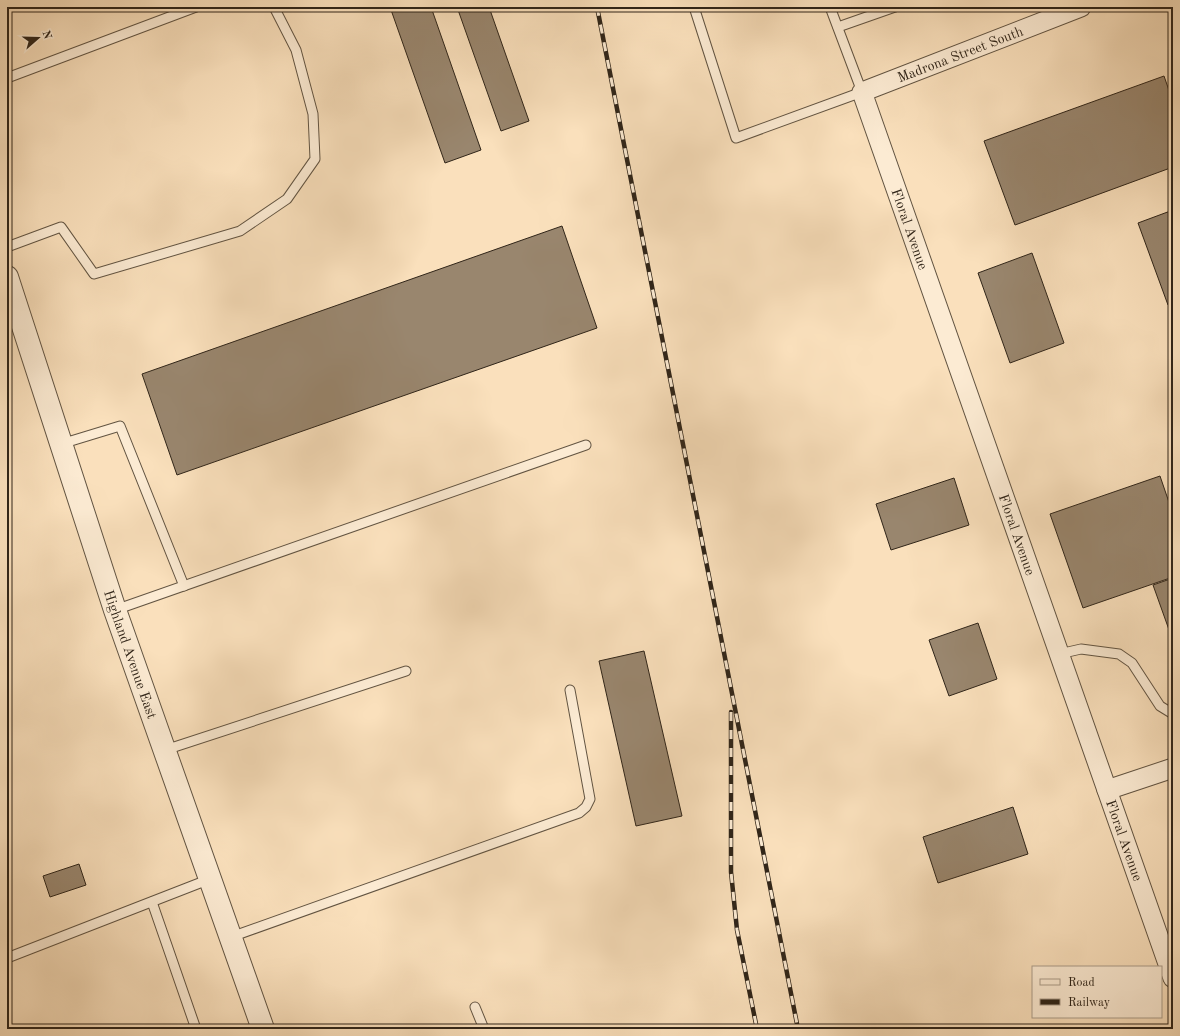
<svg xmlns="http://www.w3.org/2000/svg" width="1180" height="1036" viewBox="0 0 1180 1036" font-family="'Old Standard TT',serif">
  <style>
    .building { fill: #99866e; stroke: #302519 }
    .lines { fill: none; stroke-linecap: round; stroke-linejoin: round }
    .service-casing { stroke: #625442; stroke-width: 11 }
    .minor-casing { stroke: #625442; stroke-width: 21 }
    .tertiary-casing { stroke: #625442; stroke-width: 24 }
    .service { stroke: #fcebd3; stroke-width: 9 }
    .minor { stroke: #fcebd3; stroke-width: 19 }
    .tertiary { stroke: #fcebd3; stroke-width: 22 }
    .rail-casing { stroke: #302519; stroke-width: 4.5 }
    .rail { stroke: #fcebd3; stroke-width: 3; stroke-dasharray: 9; stroke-linecap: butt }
    .labels { text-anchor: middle; stroke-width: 3; stroke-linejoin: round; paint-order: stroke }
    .street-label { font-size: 14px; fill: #302519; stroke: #fcebd3 }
  </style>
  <rect width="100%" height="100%" fill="#fae0bc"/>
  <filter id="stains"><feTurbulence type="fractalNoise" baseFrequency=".005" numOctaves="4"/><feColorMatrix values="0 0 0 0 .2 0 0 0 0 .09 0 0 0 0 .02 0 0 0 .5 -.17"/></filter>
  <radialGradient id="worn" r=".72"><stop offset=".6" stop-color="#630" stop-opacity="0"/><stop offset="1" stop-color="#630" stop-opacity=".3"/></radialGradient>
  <g class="building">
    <polygon points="390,7 431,7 481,150 445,163"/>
    <polygon points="457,7 489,7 529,121 501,131"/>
    <polygon points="1164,76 1173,102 1173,167 1015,225 984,141"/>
    <polygon points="1173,210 1173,304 1168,305 1138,223"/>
    <polygon points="562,226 597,328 177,475 142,374"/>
    <polygon points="1032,253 1064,343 1010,363 978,273"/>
    <polygon points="1160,476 1173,514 1173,577 1083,608 1050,514"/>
    <polygon points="954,478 969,525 891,550 876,504"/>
    <polygon points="1173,578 1173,641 1153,585"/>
    <polygon points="978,623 997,679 949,696 929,640"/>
    <polygon points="644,651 682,816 636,826 599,661"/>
    <polygon points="1013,807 1028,854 938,883 923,837"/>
    <polygon points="79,864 86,885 50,897 43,876"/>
  </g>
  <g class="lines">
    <defs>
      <g id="service">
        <polyline points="694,7 736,138 862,92 830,7"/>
        <polyline points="838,27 895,7"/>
        <polyline points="7,78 196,7"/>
        <polyline points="7,247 61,227 94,274 240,231 287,199 315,159 313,114 296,50 274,7"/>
        <polyline points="61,444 120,426 184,586"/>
        <polyline points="115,610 586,445"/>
        <polyline points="1059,654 1081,649 1119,654 1132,663 1160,706 1173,714"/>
        <polyline points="165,750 406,671"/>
        <polyline points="152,902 196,1029"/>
        <polyline points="231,937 579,813 586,807 590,799 570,690"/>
        <polyline points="7,958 210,879"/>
        <polyline points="475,1007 484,1029"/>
      </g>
      <g id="minor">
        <path id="s1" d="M1081,7L862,92L1173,978"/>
        <polyline points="1107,790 1173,768"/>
      </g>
      <g id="tertiary">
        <path id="s2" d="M7,277L115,610L263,1029"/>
      </g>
    </defs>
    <use href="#service" class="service-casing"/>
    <use href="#minor" class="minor-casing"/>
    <use href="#tertiary" class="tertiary-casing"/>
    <use href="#service" class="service"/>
    <use href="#minor" class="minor"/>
    <use href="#tertiary" class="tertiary"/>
    <defs>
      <g id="rail">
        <polyline points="597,7 798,1029"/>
        <polyline points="731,712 731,872 737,930 757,1029"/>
      </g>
    </defs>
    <use href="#rail" class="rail-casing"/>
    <use href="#rail" class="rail"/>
  </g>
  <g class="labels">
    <g class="street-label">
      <text transform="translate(960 54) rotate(-21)" y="5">Madrona Street South</text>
      <text dy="5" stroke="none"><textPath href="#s1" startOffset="380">Floral Avenue</textPath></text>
      <text dy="5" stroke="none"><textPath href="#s1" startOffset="704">Floral Avenue</textPath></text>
      <text dy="5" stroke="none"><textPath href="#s2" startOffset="397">Highland Avenue East</textPath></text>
      <text dy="5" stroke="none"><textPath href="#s1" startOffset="1028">Floral Avenue</textPath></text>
    </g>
  </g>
  <rect width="1180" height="1036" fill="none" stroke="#fae0bc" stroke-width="24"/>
  <rect x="8" y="8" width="1164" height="1020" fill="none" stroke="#302519" stroke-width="2"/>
  <rect x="12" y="12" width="1156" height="1012" fill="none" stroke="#302519"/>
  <rect x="1032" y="966" width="130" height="52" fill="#fcebd3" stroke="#aa9c89"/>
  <rect x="1040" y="979" width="20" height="6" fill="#fcebd3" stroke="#aa9c89"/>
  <text x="1068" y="986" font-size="12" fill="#302519">Road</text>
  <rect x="1040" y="999" width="20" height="6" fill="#302519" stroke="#aa9c89"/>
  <text x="1068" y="1006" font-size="12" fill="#302519">Railway</text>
  <g transform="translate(38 38) rotate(70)" stroke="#fcebd3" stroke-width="3" paint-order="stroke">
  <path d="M0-3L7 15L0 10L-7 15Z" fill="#302519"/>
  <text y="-6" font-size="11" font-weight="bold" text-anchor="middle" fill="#302519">N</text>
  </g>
  <rect width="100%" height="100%" filter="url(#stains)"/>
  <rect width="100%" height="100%" fill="url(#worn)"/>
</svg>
